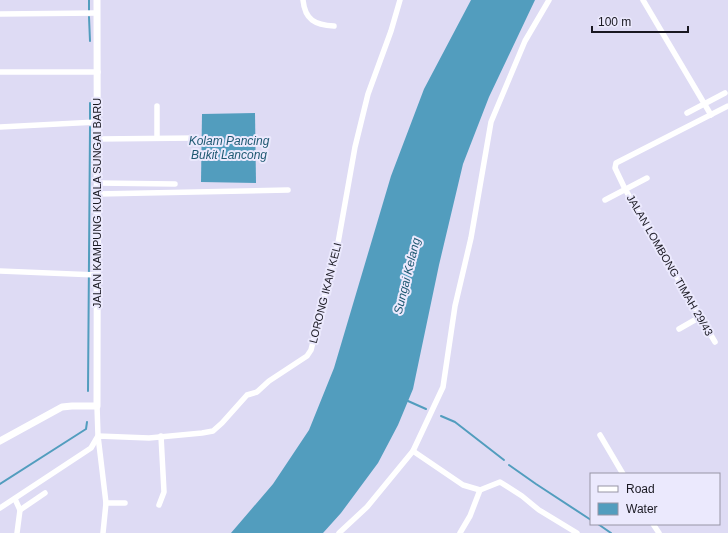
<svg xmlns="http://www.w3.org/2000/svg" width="728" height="533" viewBox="0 0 728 533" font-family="Helvetica,sans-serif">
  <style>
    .water { fill: #529dbe }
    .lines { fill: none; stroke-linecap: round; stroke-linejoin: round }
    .stream { stroke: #529dbe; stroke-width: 2 }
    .minor { stroke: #fff; stroke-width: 5.5 }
    .tertiary { stroke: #fff; stroke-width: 7 }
    .labels { text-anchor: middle; stroke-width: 4; stroke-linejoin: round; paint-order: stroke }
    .street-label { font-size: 11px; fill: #191821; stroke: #ebe9fd }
    .water-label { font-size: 12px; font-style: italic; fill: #1f5972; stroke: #ebe9fd }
  </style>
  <rect width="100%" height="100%" fill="#dedbf4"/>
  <g class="water">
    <polygon points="471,0 535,0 489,97 463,164 439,265 413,389 398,425 378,463 341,513 323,533 231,533 273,484 309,430 334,368 391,176 424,89"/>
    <polygon points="255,113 256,183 201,182 202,114"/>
  </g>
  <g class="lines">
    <g class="stream">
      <polyline points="89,10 89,0"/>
      <polyline points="89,17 90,41"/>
      <polyline points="90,103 90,121"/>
      <polyline points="88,391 90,127"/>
      <polyline points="408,401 426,409"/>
      <polyline points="441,416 455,422 504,460"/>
      <polyline points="509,465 536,484 591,520"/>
      <polyline points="0,484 86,429 87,422"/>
      <polyline points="598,524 611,533"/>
    </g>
    <g class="minor">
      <path d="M303,0C305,20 315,25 334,26"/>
      <polyline points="643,0 711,115"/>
      <polyline points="0,14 97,13"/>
      <polyline points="0,72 98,72"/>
      <polyline points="687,113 725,93"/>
      <polyline points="0,127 97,122"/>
      <polyline points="157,138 157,106"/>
      <polyline points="97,139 197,138"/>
      <polyline points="97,183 175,184"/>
      <polyline points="98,194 288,190"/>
      <polyline points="605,200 647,178"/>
      <polyline points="0,271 97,275"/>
      <polyline points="679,329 700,317"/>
      <polyline points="715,342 625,189 615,168 616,163 728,106"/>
      <polyline points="600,435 623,474"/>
      <polyline points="413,451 463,485 480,490 500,482 522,496 539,510 577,533"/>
      <polyline points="15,499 20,510 17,533"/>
      <polyline points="106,503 125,503"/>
      <polyline points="159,505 164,492 161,436"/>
      <polyline points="0,508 91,448 98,436 97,406"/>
      <polyline points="20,510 45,493"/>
      <polyline points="653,524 659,533"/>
      <polyline points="103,533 106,503 98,436 149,438 202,433 213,431 222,423 247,395 257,392 269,381 307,356 311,350 338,243 355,147 368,94 391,31 400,0"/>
      <polyline points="339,533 367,507 413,451 443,387 455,306 471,238 491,122 525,41 549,0"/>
      <polyline points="460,533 470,516 480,490"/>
    </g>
    <path class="tertiary" d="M0,441L62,407L72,406H97C97,271 98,135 97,0"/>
  </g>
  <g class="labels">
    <g class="street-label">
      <text transform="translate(97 203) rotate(-90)" y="4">JALAN KAMPUNG KUALA SUNGAI BARU</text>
      <text transform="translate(670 265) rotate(60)" y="4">JALAN LOMBONG TIMAH 29/43</text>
      <text transform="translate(325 293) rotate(-76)" y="4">LORONG IKAN KELI</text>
    </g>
    <g class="water-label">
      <text x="229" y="145">Kolam Pancing<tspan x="229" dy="14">Bukit Lancong</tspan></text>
      <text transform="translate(407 276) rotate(-76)" y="4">Sungai Kelang</text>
    </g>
  </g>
  <rect x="590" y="473" width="130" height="52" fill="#ebe9fd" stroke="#9795a5"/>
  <rect x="598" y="486" width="20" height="6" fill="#ffffff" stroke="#9795a5"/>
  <text x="626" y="493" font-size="12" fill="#191821">Road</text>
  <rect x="598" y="503" width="20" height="12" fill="#529dbe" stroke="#9795a5"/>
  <text x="626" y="513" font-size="12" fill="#191821">Water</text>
  <path d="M592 26v6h96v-6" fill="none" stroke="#191821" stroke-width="2"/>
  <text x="598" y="26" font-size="12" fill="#191821" stroke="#ebe9fd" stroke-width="3" paint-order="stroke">100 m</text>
</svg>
